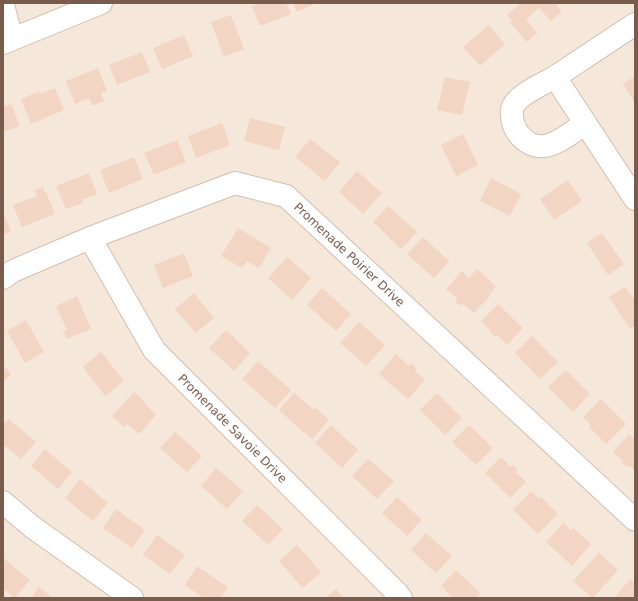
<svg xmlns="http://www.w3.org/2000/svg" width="638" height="601" viewBox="0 0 638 601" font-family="'DejaVu Sans',sans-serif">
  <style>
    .residential { fill: #f5e8da }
    .building { fill: #f3d5c3 }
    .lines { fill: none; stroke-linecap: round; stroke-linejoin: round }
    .minor-casing { stroke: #d1beb0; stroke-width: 24 }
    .minor { stroke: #fff; stroke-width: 22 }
    .labels { text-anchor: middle; stroke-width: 3; stroke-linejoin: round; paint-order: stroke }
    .street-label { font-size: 12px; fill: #7a5c4d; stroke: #fffaf3 }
  </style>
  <rect width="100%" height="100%" fill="#fdf6ec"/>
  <rect class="residential" x="3" y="3" width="632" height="595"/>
  <g class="building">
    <polygon points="259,3 286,3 291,14 260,26 252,6"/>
    <polygon points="293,3 317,3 297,12"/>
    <polygon points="521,3 555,3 562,11 551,21 539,8 526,19 537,33 527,42 510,23 512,21 507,15"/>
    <polygon points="231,15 244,49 224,57 211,22"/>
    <polygon points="489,25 505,44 480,66 463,47"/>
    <polygon points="184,35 193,56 162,69 153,48"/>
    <polygon points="142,52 150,72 117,85 109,65"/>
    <polygon points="98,68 107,91 101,93 104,101 92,106 89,98 75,104 66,81"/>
    <polygon points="635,76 635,103 623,84"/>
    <polygon points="445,77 470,82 462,115 437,110"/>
    <polygon points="55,88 64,110 31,124 21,99 40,91 41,94"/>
    <polygon points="11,104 20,126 3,132 3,107"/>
    <polygon points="250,118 285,127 279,150 244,141"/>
    <polygon points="222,123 230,145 196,158 188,136"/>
    <polygon points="463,134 478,165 456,176 441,145"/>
    <polygon points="310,139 340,162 325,181 295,157"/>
    <polygon points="177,140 186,162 154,175 144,153"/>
    <polygon points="134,157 143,179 109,193 100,170"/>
    <polygon points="357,171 382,193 363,214 339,192"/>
    <polygon points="89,173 97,194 82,200 83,203 66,209 56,186"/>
    <polygon points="491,178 521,194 510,216 480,201"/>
    <polygon points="568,180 582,201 554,220 540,199"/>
    <polygon points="43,187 45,193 46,192 55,214 22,227 13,205 37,196 35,190"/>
    <polygon points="388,206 417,232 401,249 373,222"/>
    <polygon points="3,212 11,231 3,235"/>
    <polygon points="238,228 271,248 259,268 247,261 242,268 221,256"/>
    <polygon points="602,233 624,264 608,275 587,243"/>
    <polygon points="423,237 449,261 434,278 407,254"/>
    <polygon points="184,253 193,276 163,288 154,265"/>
    <polygon points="287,257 311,278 292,300 268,278"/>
    <polygon points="477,269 496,286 489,295 490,296 474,313 463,304 461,306 455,301 457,298 446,289 462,271 469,278"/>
    <polygon points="625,287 635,301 635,325 630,329 609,297"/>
    <polygon points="322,288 351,314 336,331 307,305"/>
    <polygon points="194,293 214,318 196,333 175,309"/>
    <polygon points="77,296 91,329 67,339 63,332 67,330 56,306"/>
    <polygon points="498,304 523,328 507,345 497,335 495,337 490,332 491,331 481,321"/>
    <polygon points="26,320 44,352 25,363 7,331"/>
    <polygon points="359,322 385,345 366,366 340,343"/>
    <polygon points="226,330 250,353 234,371 209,348"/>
    <polygon points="532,336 558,362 540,379 515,353"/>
    <polygon points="101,352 124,381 105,396 83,367"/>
    <polygon points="396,354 409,366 411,363 417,369 415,371 425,380 408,399 379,374"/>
    <polygon points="258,361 291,390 275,408 242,379"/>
    <polygon points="3,365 11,374 3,382"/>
    <polygon points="566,370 590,394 573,412 548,387"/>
    <polygon points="134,392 146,403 145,404 156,415 139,434 127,424 124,427 112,416"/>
    <polygon points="294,393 314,410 316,408 329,420 312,439 305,432 304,434 304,433 279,410"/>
    <polygon points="437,393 462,418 445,435 420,410"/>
    <polygon points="601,399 626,424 606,444 589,427 591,425 583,417"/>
    <polygon points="9,419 36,442 21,459 3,444 3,425"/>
    <polygon points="331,425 358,450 342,468 315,443"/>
    <polygon points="469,425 493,448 476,465 452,442"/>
    <polygon points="175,432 202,456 187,472 160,448"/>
    <polygon points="629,434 635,439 635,471 629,466 627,467 622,463 623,461 613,452"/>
    <polygon points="45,449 72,472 58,489 31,466"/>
    <polygon points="501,457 511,467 513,465 518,470 516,472 526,482 510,498 485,473"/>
    <polygon points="368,459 394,481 377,499 352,476"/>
    <polygon points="216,468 243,491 227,509 201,486"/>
    <polygon points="80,479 108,503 93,521 65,498"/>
    <polygon points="531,491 539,499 541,497 558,514 538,534 513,510"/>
    <polygon points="397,497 422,520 407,536 382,513"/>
    <polygon points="257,505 283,529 268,545 242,521"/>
    <polygon points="116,509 145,530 132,548 103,528"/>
    <polygon points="563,523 571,530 573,528 591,544 572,566 546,542"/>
    <polygon points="426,533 452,556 436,573 411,550"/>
    <polygon points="157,535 185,555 170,574 143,555"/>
    <polygon points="297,545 321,572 303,588 279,561"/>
    <polygon points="599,553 618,570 593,598 592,598 573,581"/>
    <polygon points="3,558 30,580 15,598 3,588"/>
    <polygon points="197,566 228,587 220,598 204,598 185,585"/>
    <polygon points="456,570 480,593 475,598 453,598 441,586"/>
    <polygon points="630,579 635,584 635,598 616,598 615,597"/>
    <polygon points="39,587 53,598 31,598"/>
    <polygon points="336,589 344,598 325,598"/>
  </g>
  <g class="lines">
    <defs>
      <g id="minor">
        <polyline points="3,5 12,39"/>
        <polyline points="635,24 555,77 635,199"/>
        <polyline points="3,43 101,3"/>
        <path d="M555,77C543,84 516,95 512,109C511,111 512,113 512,115C512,133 530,151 549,145C562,141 574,131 585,123"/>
        <path id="s1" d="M90,238L154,350L397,593L401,598"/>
        <path id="s2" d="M3,278L13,271L90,238L235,183L286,196L635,520"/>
        <polyline points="3,502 31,526 132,598"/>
      </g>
    </defs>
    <use href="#minor" class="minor-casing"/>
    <use href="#minor" class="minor"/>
  </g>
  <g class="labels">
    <g class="street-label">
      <text dy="4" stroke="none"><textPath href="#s2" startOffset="390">Promenade Poirier Drive</textPath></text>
      <text dy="4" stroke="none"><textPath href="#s1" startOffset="240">Promenade Savoie Drive</textPath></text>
    </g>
  </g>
  <rect width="638" height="601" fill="none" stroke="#7a5c4d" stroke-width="8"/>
</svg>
